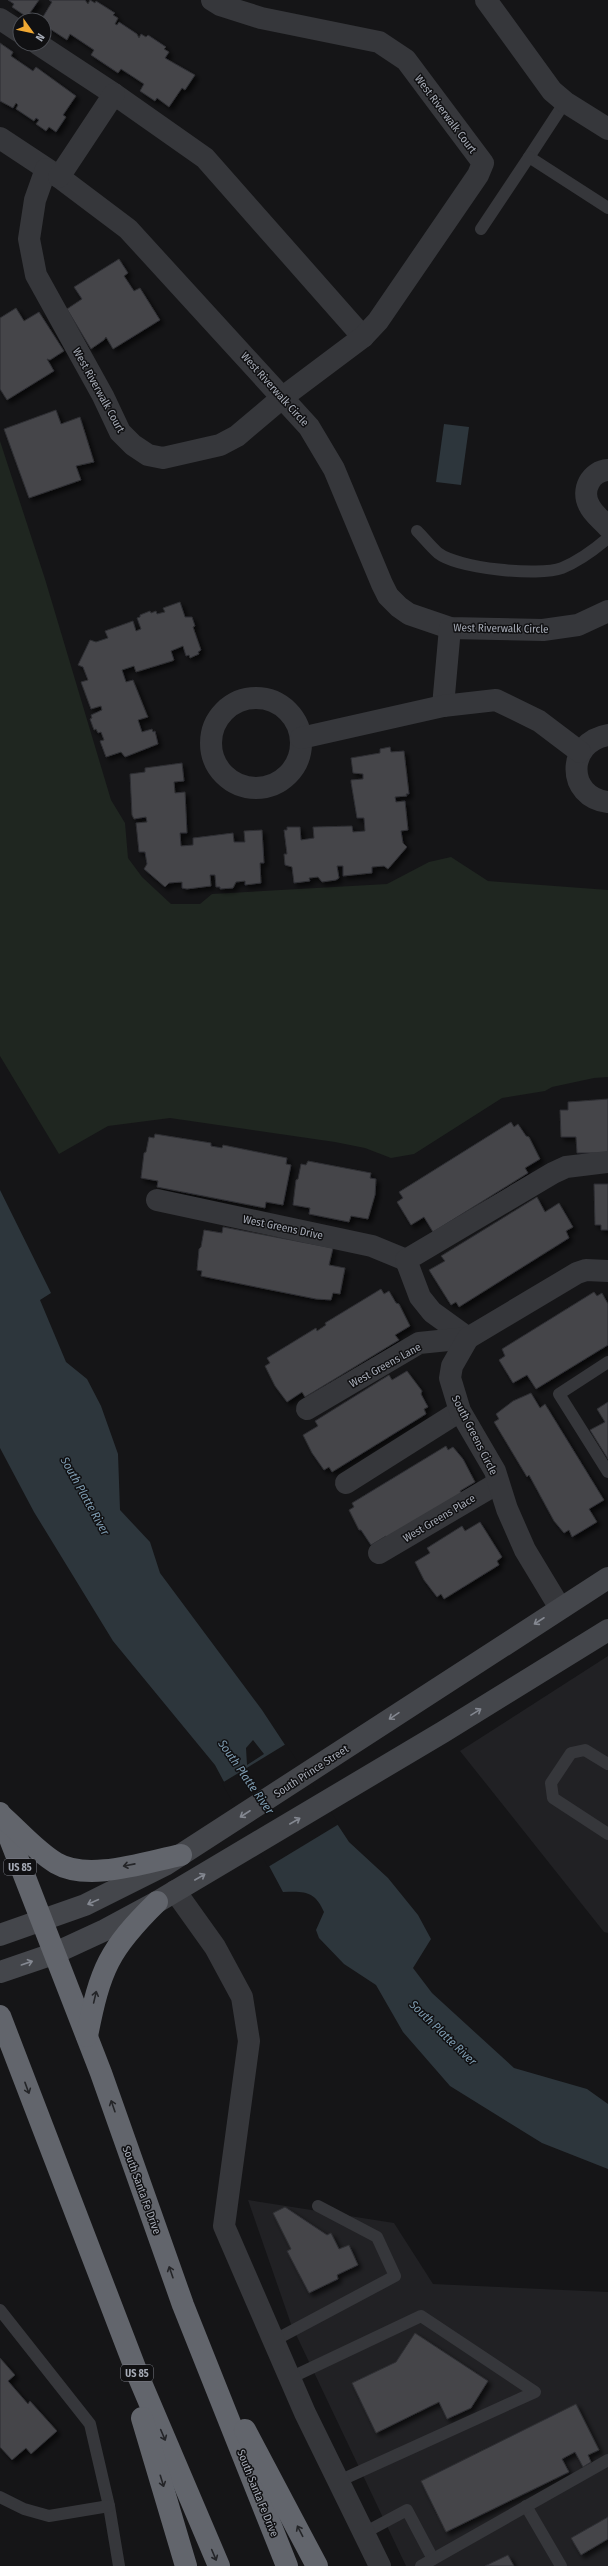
<svg xmlns="http://www.w3.org/2000/svg" width="608" height="2566" viewBox="0 0 608 2566" font-family="'Fira Sans Condensed',sans-serif">
  <style>
    .built { fill: #212124 }
    .green { fill: #1f2620 }
    .water { fill: #2d363c; fill-rule: evenodd }
    .pier { fill: #151517 }
    .building { fill: #44454a; stroke: #2f2f33; filter: url(#shadow) }
    .lines { fill: none; stroke-linecap: round; stroke-linejoin: round }
    .lane { stroke: #36373b; stroke-width: 12 }
    .street { stroke: #36373b; stroke-width: 22 }
    .secondary { stroke: #44464b; stroke-width: 22 }
    .highway { stroke: #62656c; stroke-width: 22 }
    .oneway { stroke: #848891 }
    .oneway2 { stroke: #242528 }
    .labels { text-anchor: middle; stroke-width: 3; stroke-linejoin: round; paint-order: stroke }
    .shield { fill: #101012; stroke: #7a7d86; stroke-width: 1 }
    .shield-label { font-size: 10px; font-weight: bold; fill: #a7acb7 }
    .street-label { font-size: 11px; fill: #a7acb7; stroke: #101012 }
    .water-label { font-size: 12px; font-style: italic; fill: #7e9cb1; stroke: #101012 }
  </style>
  <defs>
    <filter id="shadow"><feDropShadow dx="3.5" dy="3.5" stdDeviation="2" flood-color="#0009"/></filter>
  </defs>
  <rect width="100%" height="100%" fill="#151517"/>
  <g class="built">
    <polygon points="608,1656 608,1933 604,1932 460,1751"/>
    <polygon points="248,2200 394,2223 433,2284 608,2292 608,2566 406,2566 291,2324"/>
  </g>
  <polygon class="green" points="0,441 45,579 111,800 125,823 128,858 142,877 171,904 200,904 212,894 387,884 429,862 451,857 488,881 608,890 608,1077 594,1078 552,1087 545,1091 502,1098 414,1154 391,1158 365,1148 335,1142 170,1118 108,1126 59,1154 0,1056"/>
  <g class="water">
    <polygon points="444,424 469,427 461,485 436,482"/>
    <path d="M0,1190L51,1293L40,1300L66,1362L87,1379L101,1406L118,1454L120,1510L150,1542L160,1573L262,1710L349,1842L388,1878L418,1915L431,1939L413,1968L432,1993L514,2068L587,2089L608,2104V2169L542,2143L450,2086L403,2032L376,1985L344,1964L319,1938L316,1930L324,1912C315,1891 305,1891 283,1892L215,1765L113,1641L34,1512L0,1448ZM253,1740L264,1754L247,1765L246,1748Z"/>
  </g>
  <polygon class="pier" points="286,1744 339,1824 268,1867 222,1783"/>
  <g class="building">
    <polygon points="8,0 39,0 27,17 12,7 14,4"/>
    <polygon points="49,0 85,0 88,4 90,0 95,3 96,1 115,13 113,15 118,18 115,24 117,25 119,22 137,34 139,38 141,34 146,37 148,35 166,47 164,49 169,52 165,58 195,75 185,90 182,88 169,107 157,98 155,101 140,91 144,84 121,69 118,73 91,55 94,50 70,34 67,40 44,25 44,20 41,20 52,2"/>
    <polygon points="0,43 13,52 11,56 33,71 36,67 76,96 63,115 66,117 56,132 49,127 46,131 36,124 39,120 36,118 34,121 16,109 18,105 16,103 13,108 0,101"/>
    <polygon points="119,259 128,273 124,276 134,291 140,288 160,320 113,349 106,337 104,340 91,349 67,309 82,299 74,287"/>
    <polygon points="16,308 24,321 39,312 64,351 50,360 47,359 54,371 7,400 0,389 0,318"/>
    <polygon points="56,410 61,424 80,417 94,462 76,466 81,480 29,498 4,429"/>
    <polygon points="180,602 185,617 192,617 195,626 193,627 201,650 198,652 199,654 190,658 189,655 186,656 183,646 171,651 174,660 172,661 136,672 134,666 122,670 126,682 133,680 147,715 148,717 138,720 142,732 152,729 153,732 155,731 158,744 125,757 121,752 106,757 100,741 104,740 101,732 98,733 96,729 94,730 90,719 92,718 91,715 102,710 101,706 91,709 81,682 88,680 83,667 78,665 90,640 96,642 108,638 105,631 133,621 136,631 141,629 137,618 140,617 140,615 150,611 151,613 156,611 157,614 165,612 163,608"/>
    <polygon points="390,747 391,752 404,751 409,794 406,794 407,796 395,797 396,802 405,801 408,830 401,831 403,843 407,847 388,869 384,866 372,867 372,873 343,876 343,866 337,866 339,878 336,880 322,882 318,877 309,878 310,881 294,883 292,867 285,865 284,854 287,854 284,830 287,830 287,827 300,827 301,840 314,838 313,827 315,827 352,826 353,832 365,831 364,818 357,818 351,782 351,780 363,779 363,774 353,773 351,758 380,753 380,749"/>
    <polygon points="182,763 184,781 174,782 175,793 185,792 187,833 180,833 181,846 193,845 193,838 233,833 234,842 245,842 244,831 262,830 264,863 260,863 261,883 245,885 245,881 236,882 233,888 220,889 220,887 216,887 215,875 210,875 211,886 187,889 182,888 182,882 169,883 165,887 144,869 147,864 145,852 139,852 136,823 147,822 146,817 134,819 132,815 130,774 145,772 145,768"/>
    <polygon points="608,1099 608,1153 577,1153 576,1137 561,1137 560,1110 568,1110 568,1102"/>
    <polygon points="511,1122 514,1127 518,1124 526,1136 529,1137 540,1159 525,1168 528,1173 433,1232 424,1217 411,1225 397,1202 403,1198 399,1192"/>
    <polygon points="155,1134 211,1143 211,1146 222,1148 223,1145 287,1158 286,1164 291,1165 283,1205 266,1202 265,1208 157,1187 158,1181 141,1178 144,1153 146,1152 149,1137 154,1138"/>
    <polygon points="308,1161 371,1173 370,1178 376,1179 375,1195 368,1219 351,1216 349,1222 309,1214 310,1208 293,1205 296,1180 298,1179 301,1164 306,1165"/>
    <polygon points="594,1184 608,1184 608,1230 601,1230 601,1225 595,1225"/>
    <polygon points="537,1197 545,1212 559,1203 573,1227 566,1231 569,1238 459,1307 456,1302 451,1305 429,1270 445,1261 441,1256"/>
    <polygon points="223,1227 333,1248 329,1265 345,1268 340,1294 333,1293 331,1300 316,1299 201,1276 202,1271 197,1270 199,1249 201,1247 204,1230 222,1233"/>
    <polygon points="381,1289 384,1294 389,1291 396,1303 399,1304 410,1326 395,1335 399,1340 305,1397 302,1392 287,1402 275,1386 265,1366 270,1363 267,1358 316,1328 317,1331 326,1325 325,1323"/>
    <polygon points="594,1292 597,1296 602,1293 608,1304 608,1345 536,1389 527,1375 513,1383 499,1360 505,1356 502,1349"/>
    <polygon points="407,1371 422,1391 421,1394 428,1407 424,1409 426,1414 332,1472 329,1467 324,1470 312,1453 303,1435 318,1426 315,1421 389,1375 392,1380"/>
    <polygon points="531,1393 540,1408 545,1404 604,1500 589,1509 597,1522 572,1537 569,1530 564,1533 554,1521 529,1475 527,1477 494,1422 499,1419 496,1414 513,1401"/>
    <polygon points="608,1402 608,1459 590,1430 605,1422 597,1409"/>
    <polygon points="446,1446 448,1450 453,1447 463,1459 475,1482 460,1491 463,1496 389,1541 386,1536 371,1545 361,1530 359,1530 349,1510 354,1507 352,1503"/>
    <polygon points="480,1522 502,1557 497,1561 499,1565 444,1599 441,1594 437,1597 424,1580 415,1562 430,1553 427,1548 462,1526 465,1531"/>
    <polygon points="285,2207 327,2235 331,2233 339,2249 349,2245 358,2265 337,2275 338,2279 309,2293 287,2251 291,2249 273,2213"/>
    <polygon points="415,2333 488,2381 471,2408 447,2419 439,2402 376,2433 352,2383 396,2362"/>
    <polygon points="0,2358 15,2375 8,2381 28,2404 30,2401 57,2431 31,2454 26,2448 12,2460 0,2447"/>
    <polygon points="576,2404 599,2450 588,2455 591,2462 583,2467 575,2452 562,2459 569,2472 446,2532 421,2481"/>
    <polygon points="608,2517 608,2539 581,2555 571,2538"/>
    <polygon points="508,2555 514,2566 485,2566"/>
  </g>
  <g class="lines">
    <g class="lane">
      <polyline points="565,102 529,157 608,208"/>
      <polyline points="481,229 529,157"/>
      <path d="M417,531C424,538 431,547 438,553C457,568 539,577 562,568C579,561 594,550 608,538"/>
      <polyline points="608,1362 559,1394 608,1472"/>
      <polyline points="608,1764 585,1750 571,1753 551,1783 553,1798 608,1834"/>
      <polyline points="0,2310 90,2424 109,2506 119,2566"/>
      <polyline points="273,2341 395,2276 377,2237 318,2206"/>
      <polyline points="290,2378 421,2316 535,2392 339,2481"/>
      <polyline points="0,2497 24,2509 49,2516 109,2506"/>
      <polyline points="526,2506 561,2566"/>
      <polyline points="364,2533 407,2510 433,2559"/>
      <polyline points="421,2566 608,2460"/>
    </g>
    <g class="street">
      <polyline points="486,0 552,91 565,102 608,129"/>
      <polyline points="0,19 20,32"/>
      <polyline points="38,44 114,94 205,158 363,337"/>
      <polyline points="0,138 59,177 128,229 309,427 334,469 382,584 388,596 399,607 409,614 450,628 543,630 578,625 608,611"/>
      <polyline points="46,169 35,200 29,239 36,275 103,396 120,432 133,445 148,455 163,458 220,445 237,436 283,397 363,337 378,321 478,175 483,163 406,60 379,42 261,18 220,5 212,0"/>
      <polyline points="59,177 114,94"/>
      <path d="M608,470C591,471 581,490 589,505C593,514 602,520 608,527"/>
      <circle cx="256" cy="743" r="45"/>
      <polyline points="443,706 450,628"/>
      <path d="M608,735C566,742 566,797 608,802"/>
      <polyline points="301,738 443,706 496,700 539,721 580,752"/>
      <polyline points="157,1200 372,1246 406,1260"/>
      <polyline points="468,1338 432,1312 420,1297 406,1260 553,1173 566,1167 608,1162"/>
      <polyline points="307,1409 419,1343 468,1338"/>
      <polyline points="346,1483 460,1411"/>
      <polyline points="379,1553 498,1483"/>
      <polyline points="560,1608 525,1550 507,1509 495,1471 460,1411 450,1378 452,1366 468,1338 577,1273 586,1270 608,1271"/>
      <polyline points="175,1891 215,1947 242,1997 249,2041 224,2226 305,2413 380,2566"/>
    </g>
    <g class="secondary">
      <polyline points="0,1935 85,1905 165,1865 608,1578"/>
      <polyline points="0,1972 53,1954 105,1930 157,1902 443,1732 608,1630"/>
    </g>
    <g class="highway">
      <polyline points="0,1813 101,2073 183,2305 287,2566"/>
      <path d="M3,1817C20,1832 36,1851 56,1863C88,1882 146,1862 181,1855"/>
      <polyline points="0,2016 139,2378 219,2566"/>
      <path d="M87,2036C100,1969 109,1949 157,1902"/>
      <polyline points="142,2418 186,2566"/>
      <polyline points="245,2430 317,2566"/>
    </g>
  </g>
  <defs><path id="oneway-shaft" d="M-6 0H5M1.5-3L5.5 0L1.5 3" fill="none" stroke-width="1.6" stroke-linecap="round" stroke-linejoin="round"/></defs>
  <g class="oneway">
    <use href="#oneway-shaft" transform="translate(539 1621) rotate(147)"/>
    <use href="#oneway-shaft" transform="translate(476 1712) rotate(-32)"/>
    <use href="#oneway-shaft" transform="translate(394 1716) rotate(146)"/>
    <use href="#oneway-shaft" transform="translate(245 1814) rotate(147)"/>
    <use href="#oneway-shaft" transform="translate(295 1821) rotate(-30)"/>
    <use href="#oneway-shaft" transform="translate(200 1877) rotate(-30)"/>
    <use href="#oneway-shaft" transform="translate(93 1902) rotate(156)"/>
    <use href="#oneway-shaft" transform="translate(27 1963) rotate(-19)"/>
  </g>
  <g class="oneway2">
    <use href="#oneway-shaft" transform="translate(129 1865) rotate(169)"/>
    <use href="#oneway-shaft" transform="translate(95 1997) rotate(-77)"/>
    <use href="#oneway-shaft" transform="translate(27 2088) rotate(70)"/>
    <use href="#oneway-shaft" transform="translate(113 2106) rotate(-109)"/>
    <use href="#oneway-shaft" transform="translate(171 2272) rotate(-109)"/>
    <use href="#oneway-shaft" transform="translate(163 2435) rotate(67)"/>
    <use href="#oneway-shaft" transform="translate(162 2481) rotate(73)"/>
    <use href="#oneway-shaft" transform="translate(300 2531) rotate(-117)"/>
    <use href="#oneway-shaft" transform="translate(214 2555) rotate(67)"/>
  </g>
  <g class="labels">
    <g class="shield">
      <rect x="4" y="1859" width="32" height="16" rx="3"/>
      <rect x="121" y="2365" width="32" height="16" rx="3"/>
    </g>
    <g class="shield-label">
      <text x="20" y="1871">US 85</text>
      <text x="137" y="2377">US 85</text>
    </g>
    <g class="street-label">
      <text transform="translate(446 114) rotate(53)" y="4">West Riverwalk Court</text>
      <text transform="translate(275 389) rotate(48)" y="4">West Riverwalk Circle</text>
      <text transform="translate(99 390) rotate(61)" y="4">West Riverwalk Court</text>
      <text transform="translate(501 628) rotate(1)" y="4">West Riverwalk Circle</text>
      <text transform="translate(283 1227) rotate(12)" y="4">West Greens Drive</text>
      <text transform="translate(385 1365) rotate(-29)" y="4">West Greens Lane</text>
      <text transform="translate(475 1435) rotate(63)" y="4">South Greens Circle</text>
      <text transform="translate(439 1518) rotate(-31)" y="4">West Greens Place</text>
      <text transform="translate(311 1771) rotate(-33)" y="4">South Prince Street</text>
      <text transform="translate(142 2190) rotate(70)" y="4">South Santa Fe Drive</text>
      <text transform="translate(258 2493) rotate(68)" y="4">South Santa Fe Drive</text>
    </g>
    <g class="water-label">
      <text transform="translate(85 1496) rotate(61)" y="4">South Platte River</text>
      <text transform="translate(246 1777) rotate(55)" y="4">South Platte River</text>
      <text transform="translate(443 2033) rotate(44)" y="4">South Platte River</text>
    </g>
  </g>
  <g transform="translate(32 32) rotate(123)"><circle r="19" fill="#101012" stroke="#4c4e54"/>
  <path d="M0-3L7 15L0 10L-7 15Z" fill="#f0a833"/>
  <text y="-6" font-size="11" font-weight="bold" text-anchor="middle" fill="#a7acb7">N</text>
  </g>
</svg>
